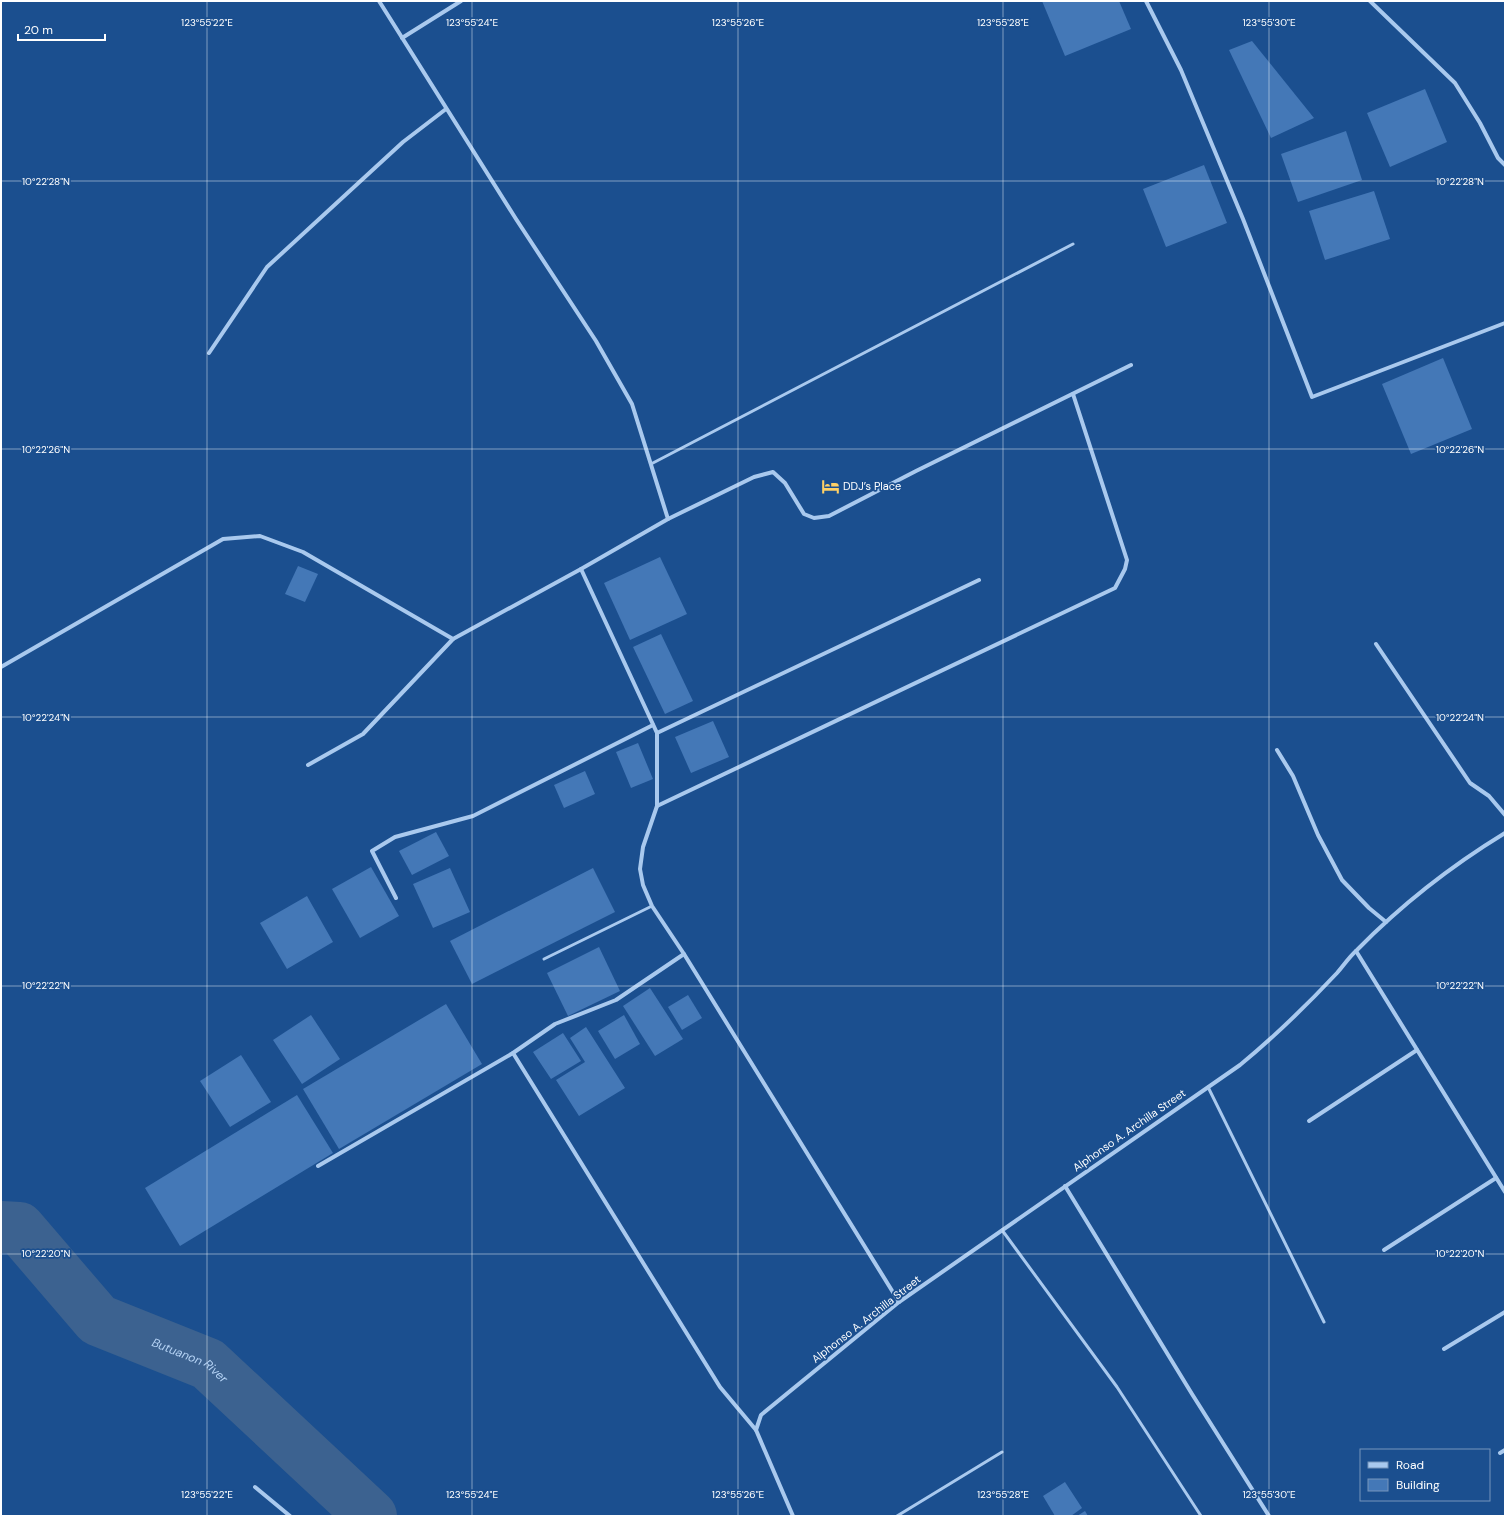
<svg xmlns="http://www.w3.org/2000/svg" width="1506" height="1517" viewBox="0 0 1506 1517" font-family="'DM Sans',sans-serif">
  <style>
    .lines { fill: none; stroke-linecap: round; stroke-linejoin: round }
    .river { stroke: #3c6290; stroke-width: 52 }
    .building { fill: #4478b7 }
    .lane { stroke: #a9c9ee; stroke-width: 3 }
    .street { stroke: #a9c9ee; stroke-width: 4 }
    .ticks { fill: none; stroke: #fff; stroke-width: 1; stroke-opacity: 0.45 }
    .labels { text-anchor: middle; stroke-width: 3.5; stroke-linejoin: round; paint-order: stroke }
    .poi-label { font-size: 11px; fill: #fff; stroke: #1b4f8f; text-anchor: start }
    .street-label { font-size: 11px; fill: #fff; stroke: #1b4f8f }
    .water-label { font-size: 12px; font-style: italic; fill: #b5d3f5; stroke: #1b4f8f }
    .ticks-label { font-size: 10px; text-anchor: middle; fill: #fff; stroke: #1b4f8f; stroke-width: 3.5; stroke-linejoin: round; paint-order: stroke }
  </style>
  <rect width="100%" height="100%" fill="#1b4f8f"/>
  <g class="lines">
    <path class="river" id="s1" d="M1,1227L19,1228L98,1320L208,1364L371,1516"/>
  </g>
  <g class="building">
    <polygon points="1042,1 1119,1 1131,29 1065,56"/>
    <polygon points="1252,41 1314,118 1271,138 1229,50"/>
    <polygon points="1425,89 1447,142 1390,167 1367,113"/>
    <polygon points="1346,131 1362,180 1298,202 1281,154"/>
    <polygon points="1204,165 1227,223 1166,247 1143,189"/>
    <polygon points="1374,191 1390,239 1325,260 1309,211"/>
    <polygon points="1443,358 1472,429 1411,454 1382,384"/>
    <polygon points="660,557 687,614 630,640 604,583"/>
    <polygon points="298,566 318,574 305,602 285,594"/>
    <polygon points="661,634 693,701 665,714 633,647"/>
    <polygon points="713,721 729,757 691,773 675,737"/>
    <polygon points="638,743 653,779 631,788 616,752"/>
    <polygon points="585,771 595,794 564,808 554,785"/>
    <polygon points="436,832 449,856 412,875 399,851"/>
    <polygon points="371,867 399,916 360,938 332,889"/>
    <polygon points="450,868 470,912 433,928 413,884"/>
    <polygon points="593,868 615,912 472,984 450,941"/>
    <polygon points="307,896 333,942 287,969 260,923"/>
    <polygon points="599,947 620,991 568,1016 547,973"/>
    <polygon points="650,988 683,1039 655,1056 623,1006"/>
    <polygon points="688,995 702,1018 682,1030 668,1007"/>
    <polygon points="446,1004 482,1064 339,1149 303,1089"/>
    <polygon points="311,1015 340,1059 302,1084 273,1040"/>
    <polygon points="624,1015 640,1044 615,1059 598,1031"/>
    <polygon points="586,1027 625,1088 579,1116 556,1080 585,1062 570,1038"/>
    <polygon points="563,1033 581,1061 551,1079 533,1052"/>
    <polygon points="241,1055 271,1102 230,1127 200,1081"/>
    <polygon points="297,1095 333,1153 180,1246 145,1188"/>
    <polygon points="1065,1482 1082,1508 1071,1516 1055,1516 1043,1496"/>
    <polygon points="1085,1511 1088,1516 1077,1516"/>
  </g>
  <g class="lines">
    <g class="lane">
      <polyline points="651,464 1073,244"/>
      <polyline points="544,959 652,906"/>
      <polyline points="1208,1087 1324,1322"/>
      <polyline points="1002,1230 1117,1387 1201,1516"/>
      <polyline points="897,1516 1002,1452"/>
    </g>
    <g class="street">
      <polyline points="379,1 516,219 596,341 632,404 668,519"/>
      <polyline points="1146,1 1181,70 1243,219 1312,397 1505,323"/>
      <polyline points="1370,1 1455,83 1480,123 1498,158 1505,165"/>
      <polyline points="402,38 461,1"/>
      <polyline points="209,353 267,267 403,142 446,109"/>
      <polyline points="581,569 657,733 657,806 643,847 640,869 643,885 652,906 684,954 899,1302"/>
      <polyline points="1376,644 1470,783 1489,796 1505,815"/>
      <polyline points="1,667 223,539 260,536 303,552 453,639 581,569 668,519 754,477 773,472 785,483 804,514 814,518 829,516 916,471 1131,365"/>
      <polyline points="657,733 979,580"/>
      <polyline points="1277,750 1293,776 1318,835 1342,880 1369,908 1386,922"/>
      <polyline points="308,765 363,734 453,639"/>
      <polyline points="657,806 1115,588 1125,569 1127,560 1073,394"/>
      <polyline points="396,898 372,851 395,837 473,816 653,725"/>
      <polyline points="1356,951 1505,1192"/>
      <polyline points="513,1053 720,1387 756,1430 793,1516"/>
      <polyline points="1309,1121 1417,1050"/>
      <polyline points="318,1166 513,1053 555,1024 616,1000 684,954"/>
      <polyline points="1065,1186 1192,1394 1269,1516"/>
      <polyline points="1384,1250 1496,1178"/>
      <polyline points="1444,1349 1505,1312"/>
      <path d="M756,1430L761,1415L899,1302L1240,1065C1274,1037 1306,1006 1337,973C1344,965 1349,957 1357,950C1401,905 1451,866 1505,833"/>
      <polyline points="1500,1453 1505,1450"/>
      <polyline points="255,1487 290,1516"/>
    </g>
  </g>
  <path class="ticks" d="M207,1V1516M472,1V1516M738,1V1516M1003,1V1516M1269,1V1516M1,181H1505M1,449H1505M1,717H1505M1,986H1505M1,1254H1505"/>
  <defs>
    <symbol id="hotel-bare" viewBox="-9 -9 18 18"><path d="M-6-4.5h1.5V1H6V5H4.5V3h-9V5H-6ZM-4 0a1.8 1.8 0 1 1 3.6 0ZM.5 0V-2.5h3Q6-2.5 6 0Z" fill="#ffd166" stroke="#1b4f8f" stroke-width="2.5" paint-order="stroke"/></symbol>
  </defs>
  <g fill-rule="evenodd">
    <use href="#hotel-bare" x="818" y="474" width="25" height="25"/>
  </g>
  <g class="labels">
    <g class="poi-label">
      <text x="843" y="490">DDJ’s Place</text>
    </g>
    <g class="street-label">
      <text transform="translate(1129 1130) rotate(-35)" y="4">Alphonso A. Archilla Street</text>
      <text transform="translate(866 1319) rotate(-38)" y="4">Alphonso A. Archilla Street</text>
    </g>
    <g class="water-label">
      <text dy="4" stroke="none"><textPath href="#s1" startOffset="240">Butuanon River</textPath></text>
    </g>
  </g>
  <g class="ticks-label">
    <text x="207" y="26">123°55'22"E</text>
    <text x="472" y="26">123°55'24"E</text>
    <text x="738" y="26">123°55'26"E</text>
    <text x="1003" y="26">123°55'28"E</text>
    <text x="1269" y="26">123°55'30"E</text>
    <text x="46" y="185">10°22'28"N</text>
    <text x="1460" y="185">10°22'28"N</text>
    <text x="46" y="453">10°22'26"N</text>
    <text x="1460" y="453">10°22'26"N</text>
    <text x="46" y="721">10°22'24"N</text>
    <text x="1460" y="721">10°22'24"N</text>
    <text x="46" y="989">10°22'22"N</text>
    <text x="1460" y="989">10°22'22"N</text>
    <text x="46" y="1257">10°22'20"N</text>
    <text x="1460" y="1257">10°22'20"N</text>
    <text x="207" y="1498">123°55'22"E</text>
    <text x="472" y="1498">123°55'24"E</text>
    <text x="738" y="1498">123°55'26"E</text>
    <text x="1003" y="1498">123°55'28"E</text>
    <text x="1269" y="1498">123°55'30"E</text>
  </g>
  <rect width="1506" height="1517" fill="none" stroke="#ffffff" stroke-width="4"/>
  <rect x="1360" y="1449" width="130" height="52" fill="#1b4f8f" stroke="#7695bc"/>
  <rect x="1368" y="1462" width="20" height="6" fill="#a9c9ee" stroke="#7695bc"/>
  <text x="1396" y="1469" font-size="12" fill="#ffffff">Road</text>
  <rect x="1368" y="1479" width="20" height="12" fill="#4478b7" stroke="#7695bc"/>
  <text x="1396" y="1489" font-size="12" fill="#ffffff">Building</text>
  <path d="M18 34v6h87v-6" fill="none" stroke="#ffffff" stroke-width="2"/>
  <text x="24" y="34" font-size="12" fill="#ffffff" stroke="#1b4f8f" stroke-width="3" paint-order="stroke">20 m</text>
</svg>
